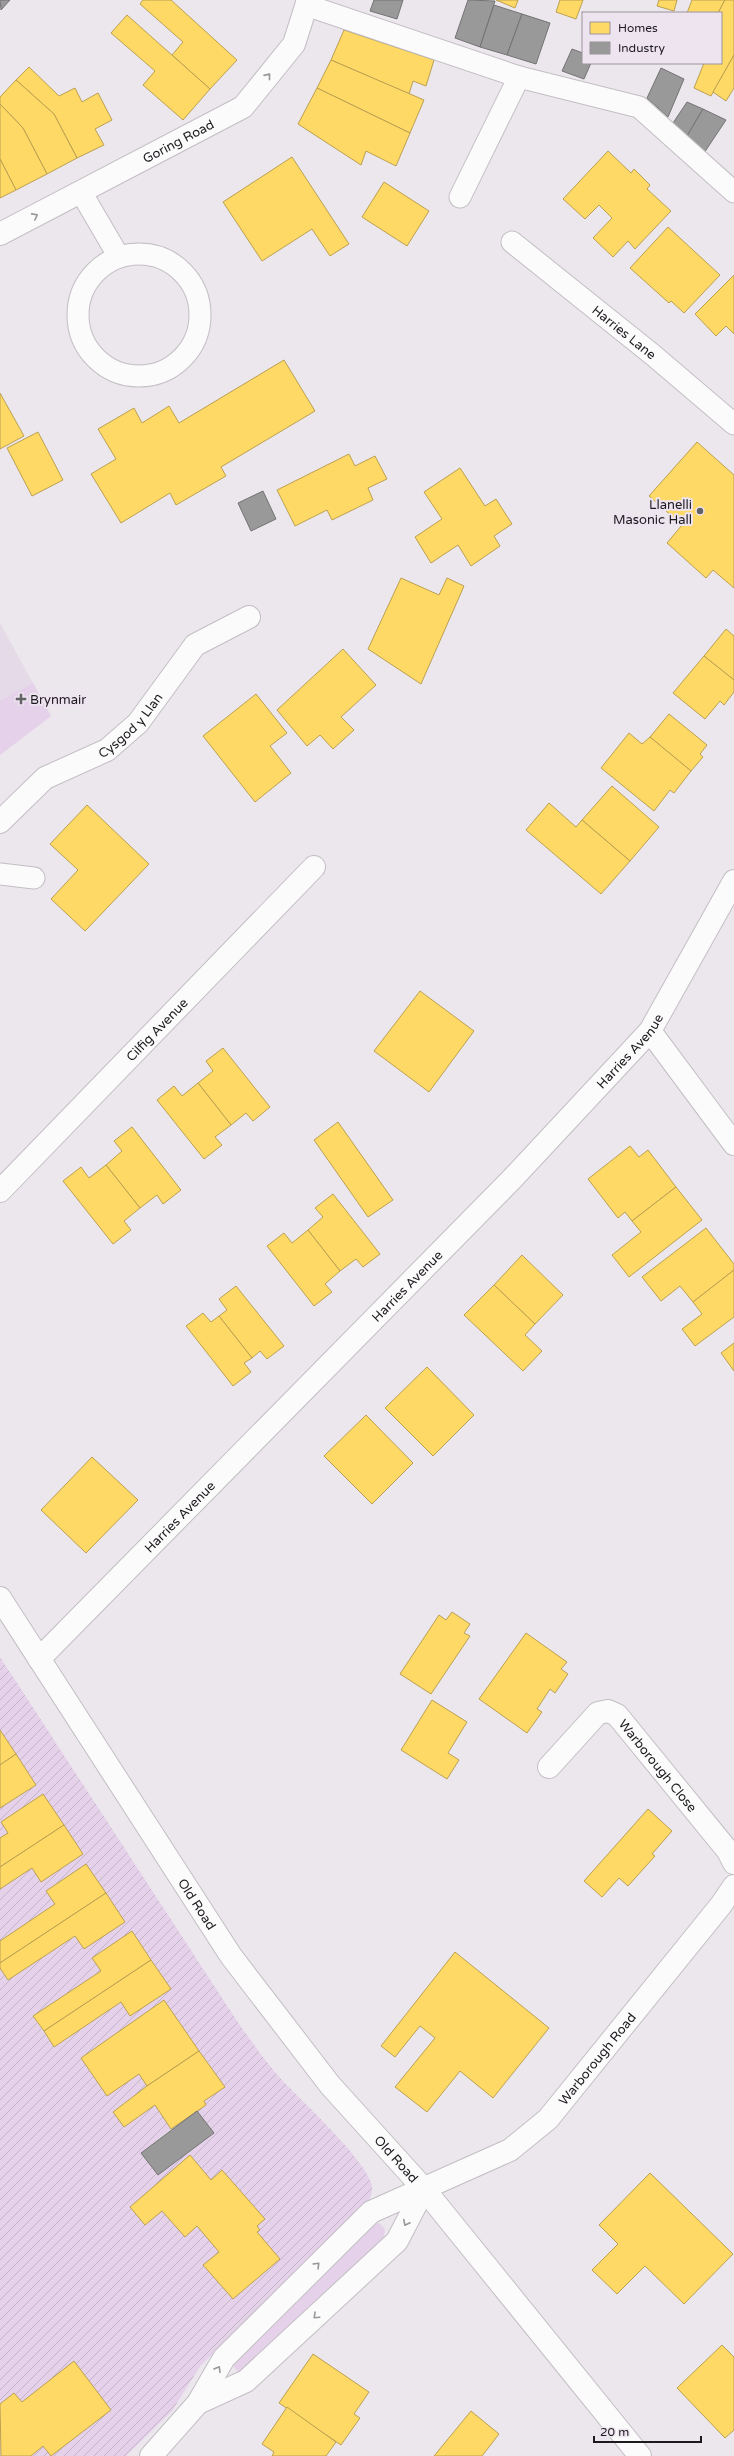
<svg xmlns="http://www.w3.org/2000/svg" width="734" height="2456" viewBox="0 0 734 2456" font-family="'Varela Round',sans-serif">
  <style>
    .built { fill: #e5dae7 }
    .grass { fill: #e5d2ea }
    .garden { fill: url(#garden-furrows); fill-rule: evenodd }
    .homes { fill: #ffd966; stroke: #bba050 }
    .industry { fill: #999; stroke: #747374 }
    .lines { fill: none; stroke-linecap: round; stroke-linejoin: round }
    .lane-casing { stroke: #c2bec3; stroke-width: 23 }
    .street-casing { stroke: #c2bec3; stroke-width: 24 }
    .secondary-casing { stroke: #c2bec3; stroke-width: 24 }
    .lane { stroke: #fcfbfc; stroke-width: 21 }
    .street { stroke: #fcfbfc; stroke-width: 22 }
    .secondary { stroke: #fcfbfc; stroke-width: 22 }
    .oneway { stroke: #989698 }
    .poi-dot { fill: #656266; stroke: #ede4f0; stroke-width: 1.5 }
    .labels { text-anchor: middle; stroke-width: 4; stroke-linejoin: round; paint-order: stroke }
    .street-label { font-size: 13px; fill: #1d1a1e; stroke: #ede4f0 }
    .poi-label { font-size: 13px; fill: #1d1a1e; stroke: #ede4f0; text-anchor: end }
  </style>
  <defs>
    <pattern id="garden-furrows" width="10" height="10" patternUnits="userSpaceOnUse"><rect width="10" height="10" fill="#e5d2ea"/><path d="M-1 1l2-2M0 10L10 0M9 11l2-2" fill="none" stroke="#c4b4c8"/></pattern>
  </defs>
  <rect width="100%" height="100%" fill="#ece7ed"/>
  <polygon class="built" points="0,623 51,716 0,755"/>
  <g class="grass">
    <polygon points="33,683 51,716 0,755 0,701"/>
    <path d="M379,2223L385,2229L384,2237L246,2370C240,2372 236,2372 233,2365L373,2224Z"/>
  </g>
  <path class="garden" d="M0,1657L239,2024C253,2043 266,2063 282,2080C302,2102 367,2160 372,2186C373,2197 365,2209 360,2217L201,2365L172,2411L126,2456H0V1968L8,1980L75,1936L84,1949L125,1922L86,1865L46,1891L55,1904L0,1941V1889L32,1868L41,1881L82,1854L43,1794L1,1822L8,1833L0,1838V1808L36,1785L0,1730ZM132,1931L171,1989L121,2002L54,2047L33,2016L101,1971L92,1958ZM164,2000L224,2087L204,2101L197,2111L214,2133L158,2175L141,2153L171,2129L155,2105L124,2127L113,2112L147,2086L139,2074L107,2095L81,2058Z"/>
  <g class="homes">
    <polygon points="143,0 171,0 237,60 210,89 172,55 183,42 140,4"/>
    <polygon points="496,0 518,0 515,8"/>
    <polygon points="560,0 583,0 576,19 556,12"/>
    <polygon points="659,0 677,0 674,11 657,6"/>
    <polygon points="692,0 725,0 718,13 687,13"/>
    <polygon points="725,0 734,0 734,55 711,96 694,88 704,63 721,63 721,13 718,13"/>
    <polygon points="127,15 210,89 183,120 143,85 155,71 111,33"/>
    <polygon points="344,30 434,60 426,86 413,81 409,94 331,60"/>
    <polygon points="734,55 734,88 726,101 713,92"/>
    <polygon points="331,60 424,100 410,133 317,88"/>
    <polygon points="29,67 59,96 75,88 82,102 98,93 112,120 95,129 104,145 77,158 54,114 16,80"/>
    <polygon points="16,80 54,114 77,158 47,174 23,128 0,104 0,97"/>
    <polygon points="317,88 410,133 396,166 366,151 361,165 298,124"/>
    <polygon points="0,104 23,128 47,174 16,190 0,159"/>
    <polygon points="608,151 631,173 634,169 650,185 647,189 671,211 635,249 628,241 613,257 593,238 612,218 599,205 585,219 563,199"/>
    <polygon points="292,157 349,244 330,256 312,229 262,261 223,202"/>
    <polygon points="0,159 16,190 0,198"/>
    <polygon points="384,182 429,211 407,246 362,217"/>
    <polygon points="668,227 720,275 684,313 671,301 669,303 630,268"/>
    <polygon points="734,275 734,334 726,326 716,336 695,314"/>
    <polygon points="284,360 315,411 221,467 226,476 176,505 170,493 121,523 91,474 116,459 98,429 134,408 142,423 169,406 179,423"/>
    <polygon points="0,393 24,436 0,449"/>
    <polygon points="38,432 63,480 32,496 7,448"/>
    <polygon points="697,442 734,475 734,588 713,570 706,578 667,543 682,525 649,496"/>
    <polygon points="349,454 355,466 375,456 387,479 368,488 373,500 332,520 327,510 295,526 277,490"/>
    <polygon points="460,468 485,506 496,499 512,524 494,536 500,546 471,566 458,545 431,563 415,537 442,519 424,492"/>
    <polygon points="401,578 439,595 447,578 464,586 421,684 368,649"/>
    <polygon points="726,629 734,636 734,680 704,656"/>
    <polygon points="343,649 376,685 341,717 354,730 333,749 320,735 307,746 277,710"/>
    <polygon points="704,656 734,680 734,692 724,705 720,701 705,719 673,693"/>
    <polygon points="256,694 287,733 270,746 291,773 255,802 203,736"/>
    <polygon points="669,714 707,745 700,754 703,757 691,771 650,737"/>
    <polygon points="629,733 642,744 650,737 691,771 674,793 670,790 654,811 601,768"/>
    <polygon points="612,786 659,827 630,861 582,820"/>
    <polygon points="549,803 576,827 582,820 630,861 601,894 526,830"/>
    <polygon points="87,805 149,864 85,931 51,899 78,870 50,844"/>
    <polygon points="420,991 474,1031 429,1092 374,1051"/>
    <polygon points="223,1048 270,1107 253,1121 246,1113 231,1125 198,1083 213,1071 206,1061"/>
    <polygon points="198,1083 231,1125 215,1137 222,1145 204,1159 157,1100 174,1086 182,1096"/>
    <polygon points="338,1122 393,1200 368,1217 314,1140"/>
    <polygon points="132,1127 181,1190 163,1204 157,1195 140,1208 106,1165 122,1151 114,1141"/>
    <polygon points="630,1146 639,1157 648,1150 676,1187 632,1221 625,1212 618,1218 588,1179"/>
    <polygon points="106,1165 140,1208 124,1221 131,1230 113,1244 63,1181 81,1167 89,1178"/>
    <polygon points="676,1187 702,1220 629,1277 612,1255 641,1232 632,1221"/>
    <polygon points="333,1194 380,1254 363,1267 356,1259 340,1271 308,1230 323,1217 315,1208"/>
    <polygon points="706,1228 734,1264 734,1270 693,1302 680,1286 661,1301 642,1277"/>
    <polygon points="308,1230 340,1271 325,1284 332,1292 314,1306 267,1246 284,1233 292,1243"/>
    <polygon points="522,1255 563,1295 535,1324 494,1285"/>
    <polygon points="734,1270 734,1317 695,1346 682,1329 702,1314 693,1302"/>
    <polygon points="494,1285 535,1324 525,1335 542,1351 523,1371 464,1315"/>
    <polygon points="236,1286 284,1346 267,1359 260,1351 252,1358 219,1316 227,1310 219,1299"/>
    <polygon points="203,1313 211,1322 219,1316 252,1358 244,1363 251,1372 233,1386 186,1326"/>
    <polygon points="734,1343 734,1371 721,1353"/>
    <polygon points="427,1367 474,1415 433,1456 385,1408"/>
    <polygon points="366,1415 413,1463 372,1504 324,1456"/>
    <polygon points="92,1457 138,1500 86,1553 41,1510"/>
    <polygon points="452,1612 470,1624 464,1633 470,1636 431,1694 400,1674 439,1615 446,1620"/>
    <polygon points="526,1633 567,1662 561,1669 568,1674 555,1693 550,1689 537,1709 542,1712 527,1733 479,1699"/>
    <polygon points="432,1700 467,1722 448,1753 459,1760 447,1779 401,1750"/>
    <polygon points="0,1730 16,1754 0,1765"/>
    <polygon points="16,1754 36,1785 0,1808 0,1765"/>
    <polygon points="43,1794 64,1825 0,1867 0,1838 8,1833 1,1822"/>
    <polygon points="648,1809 672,1831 652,1854 655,1856 628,1886 619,1878 602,1897 584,1881"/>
    <polygon points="64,1825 83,1854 41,1882 32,1868 0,1889 0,1867"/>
    <polygon points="86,1864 106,1893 0,1963 0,1941 55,1904 46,1891"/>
    <polygon points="106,1893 125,1922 84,1949 75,1936 8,1980 0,1968 0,1963"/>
    <polygon points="132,1931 151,1960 44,2031 33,2016 101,1971 92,1958"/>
    <polygon points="455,1952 549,2028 493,2098 460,2071 427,2112 395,2087 435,2038 420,2026 395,2057 381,2046"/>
    <polygon points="151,1960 171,1989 130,2016 121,2002 54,2047 44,2031"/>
    <polygon points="164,2000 199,2051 147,2086 139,2074 107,2096 81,2058"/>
    <polygon points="199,2051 225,2087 204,2101 206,2105 171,2129 155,2105 124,2127 113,2112 147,2086"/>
    <polygon points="190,2155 211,2180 222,2170 265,2219 257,2226 260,2230 257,2232 280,2259 233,2299 203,2265 219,2252 197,2226 185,2237 162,2211 145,2225 130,2207"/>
    <polygon points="650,2173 733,2254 684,2304 645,2266 617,2294 592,2270 618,2244 599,2225"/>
    <polygon points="722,2345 734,2357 734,2430 725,2438 677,2388"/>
    <polygon points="313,2354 369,2392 354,2414 360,2418 341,2445 279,2403"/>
    <polygon points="74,2361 111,2410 51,2456 43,2446 31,2456 1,2456 0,2404 14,2393 22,2402"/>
    <polygon points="287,2407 336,2442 326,2456 272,2456 274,2452 262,2444"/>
    <polygon points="471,2411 499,2434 482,2456 434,2456"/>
  </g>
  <g class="industry">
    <polygon points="0,0 10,0 1,10"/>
    <polygon points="374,0 403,0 397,19 370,11"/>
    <polygon points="468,0 495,1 480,47 455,38"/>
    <polygon points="494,5 522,14 507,55 480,47"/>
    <polygon points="522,14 550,23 536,64 507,55"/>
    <polygon points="572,49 583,53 583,63 591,63 584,79 562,71"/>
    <polygon points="661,68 684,79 668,117 647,98"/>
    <polygon points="687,102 703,109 687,136 673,123"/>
    <polygon points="703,109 726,120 704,153 687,136"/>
    <polygon points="263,491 276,519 251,531 238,503"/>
    <polygon points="197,2111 214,2133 158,2175 141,2153"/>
  </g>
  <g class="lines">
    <defs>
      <g id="lane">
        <polyline points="306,5 519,77 639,107 734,192"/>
        <polyline points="81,192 119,257"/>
        <polyline points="460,197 519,77"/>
        <path id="s1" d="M512,242L653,355L734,424"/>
        <circle cx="139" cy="315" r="61"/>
        <polyline points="0,874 34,878"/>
      </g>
      <g id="street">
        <path id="s2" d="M0,234L243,107L294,44L308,0"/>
        <path id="s3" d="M0,822L45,778L107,750L138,723L195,645L249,617"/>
        <polyline points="650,1031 734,1144"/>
        <path id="s4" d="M0,1191L314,867"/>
        <path id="s5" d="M39,1659L512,1179L650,1031L734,881"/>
        <path id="s6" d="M549,1767L598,1713L608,1711L617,1715L728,1851L734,1863"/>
        <polyline points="198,2403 246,2381 397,2241 424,2189"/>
        <path id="s7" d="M151,2456L198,2403L224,2358L371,2212L510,2150L548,2119L721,1905L734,1886"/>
      </g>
      <g id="secondary">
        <path id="s8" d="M0,1598L231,1956L330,2085L424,2189L640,2456"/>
      </g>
    </defs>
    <use href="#lane" class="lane-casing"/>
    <use href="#street" class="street-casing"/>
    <use href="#secondary" class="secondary-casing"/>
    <use href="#lane" class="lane"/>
    <use href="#street" class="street"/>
    <use href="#secondary" class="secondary"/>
  </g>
  <defs><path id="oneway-chevron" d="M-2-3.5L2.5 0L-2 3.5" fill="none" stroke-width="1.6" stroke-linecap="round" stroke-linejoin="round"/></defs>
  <g class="oneway">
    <use href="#oneway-chevron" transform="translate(268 76) rotate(-51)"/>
    <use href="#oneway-chevron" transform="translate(35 216) rotate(-28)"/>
    <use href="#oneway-chevron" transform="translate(406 2223) rotate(117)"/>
    <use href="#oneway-chevron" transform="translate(317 2265) rotate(-45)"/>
    <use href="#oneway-chevron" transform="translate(316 2316) rotate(137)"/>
    <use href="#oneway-chevron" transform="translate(218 2369) rotate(-60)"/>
  </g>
  <g class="poi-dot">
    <circle cx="700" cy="511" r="4"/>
    <path d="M19 693h4v4h4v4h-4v4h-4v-4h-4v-4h4z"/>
  </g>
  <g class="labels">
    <g class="street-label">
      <text dy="5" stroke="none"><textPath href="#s2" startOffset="201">Goring Road</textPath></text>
      <text dy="5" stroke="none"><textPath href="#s1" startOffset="144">Harries Lane</textPath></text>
      <text dy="5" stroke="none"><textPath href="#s3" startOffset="165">Cysgod y Llan</textPath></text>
      <text dy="5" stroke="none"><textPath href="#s4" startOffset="225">Cilfig Avenue</textPath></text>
      <text dy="5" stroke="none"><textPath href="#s5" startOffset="848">Harries Avenue</textPath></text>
      <text dy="5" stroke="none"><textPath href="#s5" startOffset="524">Harries Avenue</textPath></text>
      <text dy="5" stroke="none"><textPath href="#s5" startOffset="200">Harries Avenue</textPath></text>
      <text dy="5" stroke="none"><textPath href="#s6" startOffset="158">Warborough Close</textPath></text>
      <text dy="5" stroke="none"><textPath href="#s8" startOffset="364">Old Road</textPath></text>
      <text dy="5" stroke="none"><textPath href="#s7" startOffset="609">Warborough Road</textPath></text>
      <text dy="5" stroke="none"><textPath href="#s8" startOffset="688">Old Road</textPath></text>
    </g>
    <g class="poi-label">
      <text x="692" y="509">Llanelli<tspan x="692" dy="15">Masonic Hall</tspan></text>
      <text x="30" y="704" text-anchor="start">Brynmair</text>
    </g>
  </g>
  <rect x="582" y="12" width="140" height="52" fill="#ede4f0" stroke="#9a939c"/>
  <rect x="590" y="22" width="20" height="12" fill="#ffd966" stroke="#9a939c"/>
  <text x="618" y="32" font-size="12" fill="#1d1a1e">Homes</text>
  <rect x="590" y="42" width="20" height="12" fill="#999999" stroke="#9a939c"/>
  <text x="618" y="52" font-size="12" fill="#1d1a1e">Industry</text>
  <path d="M594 2436v6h107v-6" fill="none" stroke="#1d1a1e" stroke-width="2"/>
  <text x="600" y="2436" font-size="12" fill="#1d1a1e" stroke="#ede4f0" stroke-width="3" paint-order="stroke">20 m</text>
</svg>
